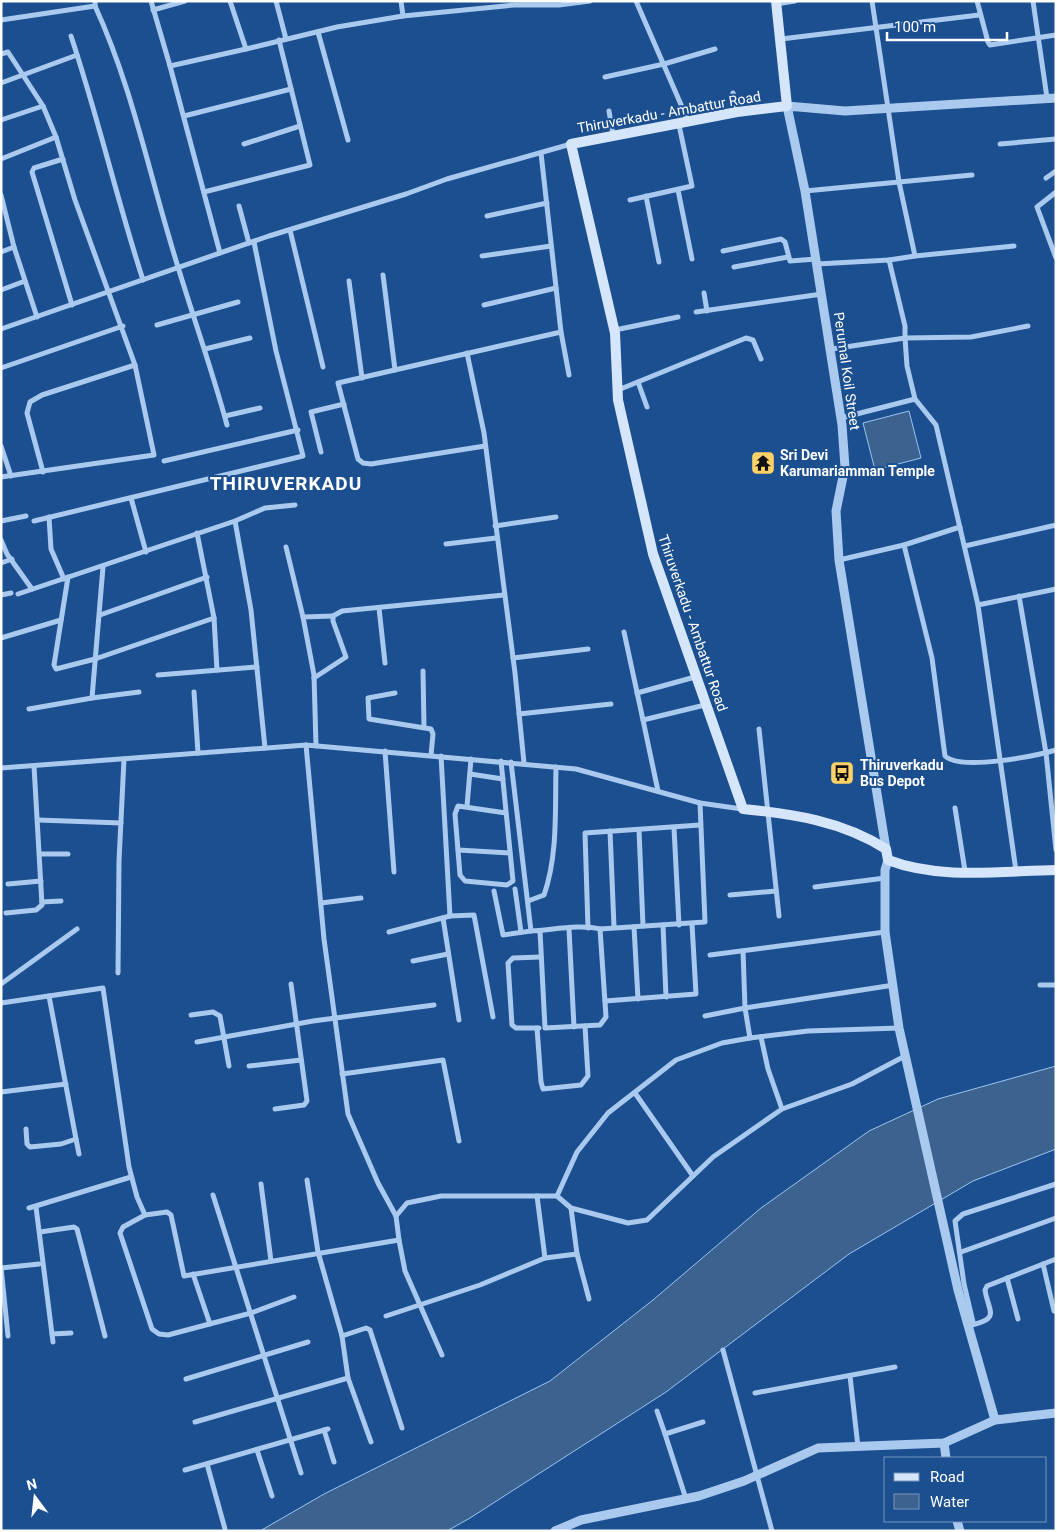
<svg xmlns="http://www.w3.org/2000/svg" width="1057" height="1532" viewBox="0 0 1057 1532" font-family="Roboto,sans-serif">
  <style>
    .water { fill: #3c6290; stroke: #9cc4f0 }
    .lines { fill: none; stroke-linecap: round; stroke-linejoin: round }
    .minor { stroke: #a9c9ee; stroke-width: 5 }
    .tertiary { stroke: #a9c9ee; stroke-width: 9 }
    .secondary { stroke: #d6e6fa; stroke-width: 10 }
    .labels { text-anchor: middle; stroke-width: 4; stroke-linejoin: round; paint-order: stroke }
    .street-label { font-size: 14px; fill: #fff; stroke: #1b4f8f }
    .poi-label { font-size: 14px; font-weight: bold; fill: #fff; stroke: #1b4f8f; text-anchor: start }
    .district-label { font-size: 19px; font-weight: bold; letter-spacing: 1px; fill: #fff; stroke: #1b4f8f }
  </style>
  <rect width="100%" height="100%" fill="#1b4f8f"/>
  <g class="water">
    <polygon points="909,411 921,458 875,470 863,423"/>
    <polygon points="1056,1066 1056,1149 973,1181 849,1254 666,1392 470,1518 447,1531 260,1531 324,1494 550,1381 653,1300 761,1208 869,1131 938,1099"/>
  </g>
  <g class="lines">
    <g class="minor">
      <polyline points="151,1 170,66"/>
      <polyline points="230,1 246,49 337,27 403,16 514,5 559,5 590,1"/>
      <polyline points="276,1 286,39"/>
      <polyline points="401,1 403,16"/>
      <polyline points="636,1 689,123"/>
      <polyline points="872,1 899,182 915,256 1014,246"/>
      <polyline points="977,1 988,42 990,45 1056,35"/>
      <polyline points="1033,1 1047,98"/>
      <polyline points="776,4 795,1"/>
      <path d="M95,6C129,80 146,159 169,237C187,300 210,362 227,425"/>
      <polyline points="153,10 185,1"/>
      <polyline points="1,20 95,6 95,1"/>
      <polyline points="318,32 348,140"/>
      <path d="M71,36C98,117 117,200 143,280"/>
      <polyline points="781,39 979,15"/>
      <polyline points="1,54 8,52 43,106 56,137 75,200 135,365 154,455 1,477"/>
      <polyline points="605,77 664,64 715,49"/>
      <polyline points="1,83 77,55"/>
      <polyline points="733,93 737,112"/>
      <polyline points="609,111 613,135"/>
      <polyline points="184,116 291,89"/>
      <polyline points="1,120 43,106"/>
      <polyline points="244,144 300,126"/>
      <polyline points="1000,144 1056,139"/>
      <polyline points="1,159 56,137"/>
      <polyline points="63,159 34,168 32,172 72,305"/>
      <polyline points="1046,178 1056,171"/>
      <polyline points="678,190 692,259"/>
      <polyline points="805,191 972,175"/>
      <polyline points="204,192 310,165 279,40"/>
      <polyline points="1056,192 1037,207 1056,258"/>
      <polyline points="1,195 14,247"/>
      <polyline points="646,196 659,262"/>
      <polyline points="630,200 692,186 679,125"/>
      <polyline points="239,206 249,243"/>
      <polyline points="487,216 547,203"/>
      <polyline points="290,230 323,367"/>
      <polyline points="723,251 781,239 785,242 790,261 816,259"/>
      <polyline points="1,252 14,247 37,317"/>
      <polyline points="220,253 170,66 246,49"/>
      <polyline points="482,256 551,246"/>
      <polyline points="889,260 915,256"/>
      <polyline points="817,264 889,260 905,326 905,338 971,337 1028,326"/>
      <polyline points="734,267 788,257"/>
      <polyline points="383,275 395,370"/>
      <polyline points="349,281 362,378"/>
      <polyline points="1,290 25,281"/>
      <polyline points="704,293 707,311"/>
      <polyline points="484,305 556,288"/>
      <polyline points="696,312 822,294"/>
      <polyline points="157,325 238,302"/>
      <polyline points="1,329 269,236 406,194 447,179 571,144"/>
      <polyline points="615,330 678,317"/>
      <polyline points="561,332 569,375"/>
      <polyline points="205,349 250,338"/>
      <polyline points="832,349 905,338 907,366 915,399"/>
      <polyline points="467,353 484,433 515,673 524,763"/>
      <polyline points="1,368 123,326"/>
      <polyline points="638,382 647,407"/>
      <polyline points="618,390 746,338 753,340 761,359"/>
      <polyline points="225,416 260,408"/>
      <polyline points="841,418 915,399 936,425 978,605"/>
      <polyline points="1,446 11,476"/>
      <polyline points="485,446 371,464 363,463 358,459 338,383 561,332 541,153"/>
      <polyline points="321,452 311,412 344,404"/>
      <polyline points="164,461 298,430"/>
      <polyline points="43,472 27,413 30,402 42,395 135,365"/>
      <polyline points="131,498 146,552"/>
      <polyline points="49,517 51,549 64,579"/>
      <polyline points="1,521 26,516"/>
      <polyline points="34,521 303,456 276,351 254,242"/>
      <polyline points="235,521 265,508 295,505"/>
      <polyline points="495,526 556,517"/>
      <polyline points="197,533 214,618 217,670"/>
      <polyline points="1,540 7,554 32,589"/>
      <polyline points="446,544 496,538"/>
      <path d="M904,545L932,658L945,756C961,771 1035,756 1056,750"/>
      <polyline points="965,546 1056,525"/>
      <polyline points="286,547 303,617"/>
      <polyline points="839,560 904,545 960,527"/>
      <polyline points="1,563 12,559"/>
      <polyline points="68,577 54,665 56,669 95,659 214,618"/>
      <polyline points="18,594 235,521 251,610 265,748"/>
      <polyline points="1,595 11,593"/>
      <polyline points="1019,596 1046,753 1056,850"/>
      <polyline points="379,608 385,663"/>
      <polyline points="100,615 207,577"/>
      <polyline points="624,632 643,720 705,705"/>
      <polyline points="1,638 61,620"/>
      <polyline points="513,658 588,649"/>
      <polyline points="423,671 424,727"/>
      <polyline points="158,675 257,667"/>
      <polyline points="314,678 346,657 333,621 333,616 342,611 504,595"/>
      <polyline points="194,692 198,753"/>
      <polyline points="395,693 368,698 369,719 431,729 433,734 431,755"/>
      <polyline points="637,693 695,677"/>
      <polyline points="92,698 139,692"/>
      <polyline points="29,709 92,698 103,567"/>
      <polyline points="519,714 611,704"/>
      <polyline points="643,720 658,791"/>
      <polyline points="759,729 779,916"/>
      <polyline points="316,746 314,675 303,617 333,616"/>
      <polyline points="385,751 394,872"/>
      <polyline points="441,756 450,916"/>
      <polyline points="501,761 513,881 507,885 465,881 460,875 455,814 458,806 506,813"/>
      <path d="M511,762L531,931C552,930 580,924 600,929L606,1017L600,1025L545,1028L540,931"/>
      <polyline points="1,768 306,745 576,769 700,803 742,809"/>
      <polyline points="470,774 503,779"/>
      <polyline points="467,806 471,759"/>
      <polyline points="955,808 965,871"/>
      <polyline points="38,820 121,823"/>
      <polyline points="674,828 679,925"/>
      <polyline points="639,830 643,926"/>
      <polyline points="610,831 614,927"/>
      <polyline points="458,850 510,853"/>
      <polyline points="40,854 68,854"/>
      <polyline points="1016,871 978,605 1056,589"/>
      <polyline points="8,884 41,881"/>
      <polyline points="815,887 885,878"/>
      <polyline points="515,889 521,932"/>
      <polyline points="494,891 503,935 531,931"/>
      <polyline points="730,895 776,891"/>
      <path d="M528,901L544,895C558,855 555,809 556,767"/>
      <polyline points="42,902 61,901"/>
      <polyline points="321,903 361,898"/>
      <polyline points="6,913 36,910 42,905 34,766"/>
      <polyline points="443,918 459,1020"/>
      <polyline points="663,925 666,997"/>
      <polyline points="634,927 638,999"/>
      <polyline points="588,928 585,833 700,825"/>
      <polyline points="569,929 574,1027"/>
      <polyline points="600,929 705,922 700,803"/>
      <polyline points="389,932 450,916 474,915 493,1017"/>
      <polyline points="743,951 745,1008 894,985"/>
      <polyline points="710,955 885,932"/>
      <polyline points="413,961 448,954"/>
      <polyline points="118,973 119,861 124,759"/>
      <polyline points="1,984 77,929"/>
      <polyline points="1040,985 1056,985"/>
      <polyline points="605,1001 696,994 692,924"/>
      <polyline points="1,1003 103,988 129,1167 137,1197 145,1215 167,1212 171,1215 184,1276 399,1240 396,1216 378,1183 348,1114 324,939 306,745"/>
      <polyline points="191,1015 213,1012 220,1016 229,1066"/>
      <polyline points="705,1016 745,1008 750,1038"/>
      <polyline points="537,1028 541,1082 543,1089 581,1085 588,1076 585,1026"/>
      <polyline points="539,1028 516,1028 512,1025 508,963 513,958 541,957"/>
      <polyline points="761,1037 768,1069 782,1109"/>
      <polyline points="197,1042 313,1021 434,1005"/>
      <polyline points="249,1066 301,1060"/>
      <polyline points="342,1074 443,1060 459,1141"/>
      <polyline points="1,1092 66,1084"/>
      <polyline points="635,1093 693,1176"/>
      <polyline points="275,1109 304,1105 307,1101 291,984"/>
      <polyline points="26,1129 27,1144 30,1147 61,1144 76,1139 49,996"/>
      <polyline points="76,1139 79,1154"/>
      <polyline points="307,1180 318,1252 342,1336 348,1378 371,1442"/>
      <polyline points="261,1184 271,1261"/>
      <polyline points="213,1195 301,1473"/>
      <polyline points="537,1196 545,1258"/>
      <polyline points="557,1196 571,1208 628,1223 647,1220 713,1157 782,1109 852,1084 905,1056"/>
      <polyline points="36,1207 53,1342"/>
      <polyline points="29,1208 131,1177"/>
      <polyline points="571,1208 577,1254 589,1299"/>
      <polyline points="145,1215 123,1227 120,1233 152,1329 159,1334 168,1335 251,1313 294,1297"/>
      <polyline points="396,1216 407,1203 441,1196 557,1196 577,1152 608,1113 676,1060 722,1043 750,1038 808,1031 899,1028"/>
      <polyline points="40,1232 74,1227 77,1229 105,1336"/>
      <polyline points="399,1240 405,1271 442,1355"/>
      <polyline points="961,1252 1056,1218"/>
      <polyline points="1043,1264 1054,1311"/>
      <polyline points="1,1267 8,1336"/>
      <polyline points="1,1268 39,1264"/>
      <polyline points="193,1274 210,1324"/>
      <polyline points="1007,1278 1018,1319"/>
      <polyline points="386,1316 480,1285 545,1258 577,1254"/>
      <polyline points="968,1325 973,1322 964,1284 955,1221 963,1214 1056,1184"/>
      <path d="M972,1325C1001,1318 988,1311 985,1290L987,1286L1056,1259"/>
      <polyline points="52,1334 71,1333"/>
      <polyline points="342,1336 366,1328 370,1330 402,1428"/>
      <polyline points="723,1350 772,1531"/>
      <polyline points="850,1376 858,1447"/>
      <polyline points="186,1379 308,1342"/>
      <polyline points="755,1393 895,1367"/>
      <polyline points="657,1411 665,1434"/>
      <polyline points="195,1422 348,1378"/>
      <polyline points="324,1430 334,1462"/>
      <polyline points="257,1450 272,1496"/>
      <polyline points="207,1464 225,1529"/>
      <polyline points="185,1470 328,1429"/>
      <polyline points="686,1499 665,1434 703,1422"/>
    </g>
    <g class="tertiary">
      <polyline points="886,849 839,560 836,511 845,467 842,425 805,191 787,106 845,111 1056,98"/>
      <polyline points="888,860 885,870 885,932 899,1028 958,1290 995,1420"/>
      <polyline points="944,1443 946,1458"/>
      <polyline points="957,1521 960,1531"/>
      <polyline points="555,1531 581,1520 699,1496 744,1481 818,1448 944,1443 995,1420 1056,1413"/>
    </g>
    <path class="secondary" d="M776,1L787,106L737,112L571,144L615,333L618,400L653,554L743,809C793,814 842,821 886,849L888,860C940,880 1001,871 1056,870"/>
  </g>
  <defs>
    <symbol id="temple-square" viewBox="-11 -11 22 22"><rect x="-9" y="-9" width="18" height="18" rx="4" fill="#ffd166" stroke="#1b4f8f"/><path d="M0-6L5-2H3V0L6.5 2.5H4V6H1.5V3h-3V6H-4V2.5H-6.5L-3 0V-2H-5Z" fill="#111"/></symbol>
    <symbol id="bus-square" viewBox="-11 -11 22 22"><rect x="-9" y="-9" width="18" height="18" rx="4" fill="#ffd166" stroke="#1b4f8f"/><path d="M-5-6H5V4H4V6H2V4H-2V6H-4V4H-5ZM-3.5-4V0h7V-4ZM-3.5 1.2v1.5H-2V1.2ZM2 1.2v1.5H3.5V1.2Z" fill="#111"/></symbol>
  </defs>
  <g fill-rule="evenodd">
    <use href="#temple-square" x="749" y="449" width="28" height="28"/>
    <use href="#bus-square" x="828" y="759" width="28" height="28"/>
  </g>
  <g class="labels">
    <g class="street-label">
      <text transform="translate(669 112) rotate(-10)" y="5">Thiruverkadu - Ambattur Road</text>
      <text transform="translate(847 371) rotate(82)" y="5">Perumal Koil Street</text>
      <text transform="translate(693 623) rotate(71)" y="5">Thiruverkadu - Ambattur Road</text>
    </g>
    <g class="poi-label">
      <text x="780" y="460">Sri Devi<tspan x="780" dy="16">Karumariamman Temple</tspan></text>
      <text x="860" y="770">Thiruverkadu<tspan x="860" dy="16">Bus Depot</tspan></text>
    </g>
    <g class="district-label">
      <text x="286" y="490">THIRUVERKADU</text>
    </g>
  </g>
  <rect width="1057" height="1532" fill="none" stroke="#ffffff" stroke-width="5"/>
  <rect x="884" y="1457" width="162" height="65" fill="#1b4f8f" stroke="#7695bc"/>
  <rect x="894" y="1473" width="25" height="8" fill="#d6e6fa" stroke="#7695bc"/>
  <text x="930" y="1482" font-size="15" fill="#ffffff">Road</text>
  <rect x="894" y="1494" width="25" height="15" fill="#3c6290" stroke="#7695bc"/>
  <text x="930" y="1507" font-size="15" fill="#ffffff">Water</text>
  <g transform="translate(35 1497) rotate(345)" stroke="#1b4f8f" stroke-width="4" paint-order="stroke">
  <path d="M0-4L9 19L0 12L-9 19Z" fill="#ffffff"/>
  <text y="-8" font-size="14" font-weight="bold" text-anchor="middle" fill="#ffffff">N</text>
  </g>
  <path d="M887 32v8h120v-8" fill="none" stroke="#ffffff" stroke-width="2.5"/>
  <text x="894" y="32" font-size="15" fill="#ffffff" stroke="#1b4f8f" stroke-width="4" paint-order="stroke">100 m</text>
</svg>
